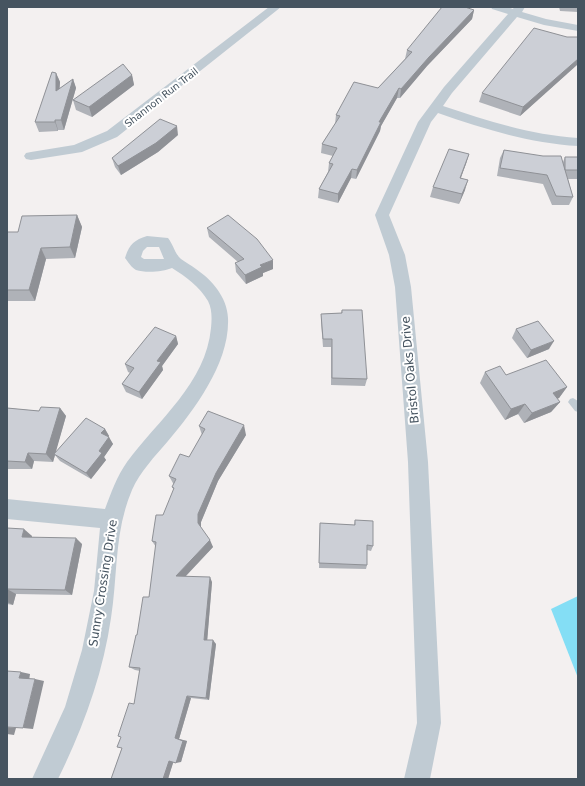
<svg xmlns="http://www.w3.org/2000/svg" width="585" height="786" viewBox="0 0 585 786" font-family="'DejaVu Sans',sans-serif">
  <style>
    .water { fill: #84def5 }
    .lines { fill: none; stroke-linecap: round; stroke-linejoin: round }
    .lane { fill: #c0cbd3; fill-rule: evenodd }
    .street { fill: #c0cbd3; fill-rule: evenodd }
    .wall { fill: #afb2b8 }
    .shaded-wall { fill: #8f9196 }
    .building { fill: #cccfd6; stroke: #8f9196 }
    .labels { text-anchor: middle; stroke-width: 4; stroke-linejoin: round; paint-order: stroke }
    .far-street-label { font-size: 10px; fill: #465460; stroke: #fff }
    .street-label { font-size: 12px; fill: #465460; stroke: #fff }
  </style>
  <rect width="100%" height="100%" fill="#f3f0f0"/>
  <polygon class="water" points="578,596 578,678 551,609"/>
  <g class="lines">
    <polygon class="lane" points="573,398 578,401 578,412 575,411 568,402 570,399"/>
    <g class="street">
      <polygon points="269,7 281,7 117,137 82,152 31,160 26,159 24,156 26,153 31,152 74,145 107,131"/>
      <path d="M491,7H507L513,9L514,7H525L522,12L546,19L578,25V31L544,25L517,17L452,93L443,106C488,121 531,135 578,138V146C529,143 484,129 438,113L431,122L389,215L405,255L411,287L428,462L441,723L430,779H404L417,723L408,462L395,287L389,255L375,215L418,122L444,87L508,14L492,9Z"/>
      <path d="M147,236L168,238C173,244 175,254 181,259C185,262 191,265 196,269C212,280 227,297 228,318C230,362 195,409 168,441C155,456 140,472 132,490C114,532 118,574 111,618C103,674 83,728 58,779H32L65,707L82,650L94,591L100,528L7,519V499L105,509C111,493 117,476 127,462C158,420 206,383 211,328C212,318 212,309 208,301C200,287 185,276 172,268C163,272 145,273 136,270C132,268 128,262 125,258C129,245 134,240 147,236ZM147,247H159L164,259H144L141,257L143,251Z"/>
    </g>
  </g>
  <g class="wall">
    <polygon points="559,7 578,7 578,12 560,11"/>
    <polygon points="474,10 472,19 427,66 400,98 397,98 381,126 380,131 356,179 351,178 338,203 318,198 319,189 328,172 329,163 333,156 321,153 322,144 335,124 336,115 378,88 405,59 407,50"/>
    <polygon points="567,37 578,37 578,64 520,116 479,102 482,93"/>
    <polygon points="56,73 60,82 59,89 73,79 76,88 64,130 58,130 58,131 39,132 35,122"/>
    <polygon points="132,75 134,85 92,117 76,110 73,100"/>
    <polygon points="178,135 158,152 121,175 115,167 112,158"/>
    <polygon points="504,150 563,162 565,157 578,157 578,179 568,179 573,197 569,205 552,205 543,184 497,176 500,158"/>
    <polygon points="469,154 461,178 465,190 459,204 430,197 433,187"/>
    <polygon points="77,215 82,227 75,258 46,259 35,301 7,301 7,232 18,232"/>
    <polygon points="207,228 273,269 263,273 263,276 246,284 236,272 235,263 238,262 209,237"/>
    <polygon points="342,310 367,379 365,386 331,385 331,347 323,347 321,322 321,314 341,313"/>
    <polygon points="516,329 549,349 527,358 512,338"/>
    <polygon points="176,336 178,344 162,366 163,370 142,399 126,392 122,384 130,373 128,372 125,364"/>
    <polygon points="485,372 506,375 567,387 559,398 557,399 560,402 551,412 524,423 518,414 505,420 480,383"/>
    <polygon points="7,408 39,411 60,408 66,416 55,453 105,429 109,436 108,437 113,444 104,457 106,460 91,479 60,461 55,455 53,462 34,461 32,469 7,469"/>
    <polygon points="199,426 246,435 218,481 201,522 201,528 213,547 186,576 212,582 207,640 216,644 209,700 191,698 179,739 187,741 181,762 173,762 168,779 111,779 122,748 134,704 140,671 135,670 129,667 137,635 149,597 156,547 152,541 174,490 172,487 174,485 169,476 189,457 202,435"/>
    <polygon points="355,520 373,546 371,551 367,550 367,565 366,569 319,568 320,523 354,525"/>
    <polygon points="7,528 32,536 32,537 82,544 72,595 16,594 13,605 7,604"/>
  </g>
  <g class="shaded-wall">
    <polygon points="474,10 472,19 427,66 400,98 401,89 429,57"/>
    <polygon points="578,59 578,64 520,116 523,107"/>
    <polygon points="56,73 60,82 59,100 56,91"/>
    <polygon points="132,75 134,85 92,117 89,107"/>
    <polygon points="73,79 76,88 64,130 61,120"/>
    <polygon points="399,88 397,98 381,126 380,131 356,179 357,170 379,122"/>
    <polygon points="55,120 58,130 58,131 55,122"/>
    <polygon points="177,126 178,135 158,152 121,175 118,166"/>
    <polygon points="469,154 466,164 457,187 460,178"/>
    <polygon points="352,169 351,178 338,203 338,194"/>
    <polygon points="468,180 465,190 459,204 462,194"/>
    <polygon points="77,215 82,227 75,258 70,247"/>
    <polygon points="41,248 46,259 35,301 29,290"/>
    <polygon points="273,260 273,269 263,273 263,276 246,284 245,275 260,265"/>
    <polygon points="176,336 178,344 162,366 163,370 142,399 139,392 157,361"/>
    <polygon points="554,341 549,349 527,358 531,350"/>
    <polygon points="567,387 559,398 545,404 553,393"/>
    <polygon points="560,402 551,412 524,423 532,413"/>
    <polygon points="525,404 518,414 505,420 511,409"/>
    <polygon points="60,408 66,416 53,462 46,454"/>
    <polygon points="244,425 246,435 218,481 201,522 201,530 198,523 198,514 216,473"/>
    <polygon points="105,429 109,436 105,440 101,433"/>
    <polygon points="109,437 113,444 104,457 106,460 91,479 86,473 99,451"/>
    <polygon points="28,453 34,461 32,469 25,462"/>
    <polygon points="24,529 32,536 30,543 22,537"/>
    <polygon points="76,538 82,544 72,595 65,590"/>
    <polygon points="210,540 213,547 180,582 176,576"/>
    <polygon points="210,577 212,582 207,643 204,640"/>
    <polygon points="7,589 16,594 13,605 7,602"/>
    <polygon points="213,640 216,644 209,700 206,698"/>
    <polygon points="21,672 30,674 29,681 19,678"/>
    <polygon points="35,679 44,681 33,729 23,728"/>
    <polygon points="187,696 191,698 179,739 187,741 181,762 176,763 175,738"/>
    <polygon points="7,727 16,728 14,735 7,734"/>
    <polygon points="174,760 168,779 163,779 169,761"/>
  </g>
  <g class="building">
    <polygon points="442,7 465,7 474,10 429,57 401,89 399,88 379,122 381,122 357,170 352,169 338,194 319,189 333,164 329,163 337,148 322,144 340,116 336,115 354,82 378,88 412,52 407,50"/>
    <polygon points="534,28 567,37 578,37 578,59 523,107 482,93"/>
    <polygon points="123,64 132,75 89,107 73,100"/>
    <polygon points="52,72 56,73 56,91 73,79 61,120 55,120 55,122 35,122"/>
    <polygon points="160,119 177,126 156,143 118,166 112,158"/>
    <polygon points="449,149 469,154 460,178 468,180 462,194 433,187"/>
    <polygon points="504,150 543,156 561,156 565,170 565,157 578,157 578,170 565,170 573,197 556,196 547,175 500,168"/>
    <polygon points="77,215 70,247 41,248 29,290 7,290 7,232 18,232 22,216"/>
    <polygon points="228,215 257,239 273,260 260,265 262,267 245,275 235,263 244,259 207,228"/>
    <polygon points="342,310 362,310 367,379 332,378 332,339 323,339 321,314 342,313"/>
    <polygon points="538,321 554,341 531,350 516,329"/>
    <polygon points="155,327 176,336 157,361 161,362 139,392 122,384 134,368 125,364"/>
    <polygon points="546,360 567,387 553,393 560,402 532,413 525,404 511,409 485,372 500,366 506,375"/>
    <polygon points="41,407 60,408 46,454 28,453 25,462 7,461 7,408 39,411"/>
    <polygon points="208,411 244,425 216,473 198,514 198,523 210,540 176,576 210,577 204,640 213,640 206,698 187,696 175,738 183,741 176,763 169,761 163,779 111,779 122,748 117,747 121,737 118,736 129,703 134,704 140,668 129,667 136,635 137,635 143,597 149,597 156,542 152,541 156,515 163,515 174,488 172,487 176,479 169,476 180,454 189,457 205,429 199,426"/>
    <polygon points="86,418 105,429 101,433 109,437 99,451 102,453 86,473 54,454"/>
    <polygon points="355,520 373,521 373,546 367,545 367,565 319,563 320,523 355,525"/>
    <polygon points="7,528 24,529 22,537 76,538 65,590 7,589"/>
    <polygon points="7,671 21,672 19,678 35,679 23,728 7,727"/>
  </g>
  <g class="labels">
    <g class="far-street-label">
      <text transform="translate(161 97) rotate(-38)" y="4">Shannon Run Trail</text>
    </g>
    <g class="street-label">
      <text transform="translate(410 370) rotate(-95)" y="4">Bristol Oaks Drive</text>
      <text transform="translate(103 583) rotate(-81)" y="4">Sunny Crossing Drive</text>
    </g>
  </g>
  <rect width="585" height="786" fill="none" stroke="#465460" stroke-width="16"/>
</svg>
